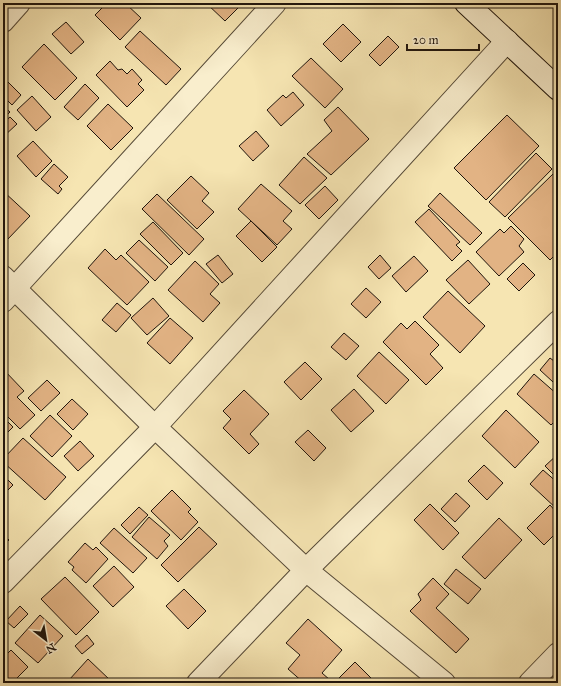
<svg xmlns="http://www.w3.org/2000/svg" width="561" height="686" viewBox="0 0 561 686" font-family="'IM FELL Great Primer',serif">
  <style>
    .building { fill: #e2b384; stroke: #1e140c }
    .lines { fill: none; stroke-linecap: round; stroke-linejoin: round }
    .street-casing { stroke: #544836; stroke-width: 24 }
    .secondary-casing { stroke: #1e140c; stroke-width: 24 }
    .street { stroke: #f9eecd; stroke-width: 22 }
    .secondary { stroke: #f9eecd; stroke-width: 22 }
  </style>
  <rect width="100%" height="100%" fill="#f6e5b2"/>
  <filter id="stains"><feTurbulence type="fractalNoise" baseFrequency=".005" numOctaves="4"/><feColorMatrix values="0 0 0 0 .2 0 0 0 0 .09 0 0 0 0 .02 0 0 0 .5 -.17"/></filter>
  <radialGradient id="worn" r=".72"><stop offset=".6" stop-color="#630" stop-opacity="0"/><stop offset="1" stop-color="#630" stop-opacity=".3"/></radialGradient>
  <g class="building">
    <polygon points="107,3 125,3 141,18 120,40 95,15"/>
    <polygon points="206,3 243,3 225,21"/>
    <polygon points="66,22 84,42 71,54 52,34"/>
    <polygon points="343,24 361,42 341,62 323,44"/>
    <polygon points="140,31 181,69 166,85 125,47"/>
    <polygon points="388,36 399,47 380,66 369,55"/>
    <polygon points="44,44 77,78 55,100 22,67"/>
    <polygon points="311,58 343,89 325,108 292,76"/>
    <polygon points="110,61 118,70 122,69 127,74 132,69 142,80 138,84 144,90 127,107 96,75"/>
    <polygon points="3,77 21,95 12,105 3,96"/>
    <polygon points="85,84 99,98 78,120 64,107"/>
    <polygon points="293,92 304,105 281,126 267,110 283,95 286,98"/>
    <polygon points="32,96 51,117 36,131 17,110"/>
    <polygon points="108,104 133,128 111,150 87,126"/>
    <polygon points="3,106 10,112 3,119"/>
    <polygon points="338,107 369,139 331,175 307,154 332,131 324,120"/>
    <polygon points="507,115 539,146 486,200 454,168"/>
    <polygon points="10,117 17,124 3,137 3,123"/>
    <polygon points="256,131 269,146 253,161 239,146"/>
    <polygon points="33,141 52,161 36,177 17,156"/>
    <polygon points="536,153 552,169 505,217 489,202"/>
    <polygon points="304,157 327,178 300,204 279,185"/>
    <polygon points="54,164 68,177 59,186 62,189 58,194 41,179"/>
    <polygon points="554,173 558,177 558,252 550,260 508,218"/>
    <polygon points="191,176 209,193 202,201 214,212 197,229 167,200"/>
    <polygon points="261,184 292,211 283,221 292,229 277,245 238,209"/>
    <polygon points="325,186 338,200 319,219 305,205"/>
    <polygon points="3,191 30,216 7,240 3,236"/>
    <polygon points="440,193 482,233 470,245 428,206"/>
    <polygon points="157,194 204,239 189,255 142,209"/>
    <polygon points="429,209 460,242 456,245 462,251 452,261 415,222"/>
    <polygon points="251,221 277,247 262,262 236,236"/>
    <polygon points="153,222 183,253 171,265 140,234"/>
    <polygon points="511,226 524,239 519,246 524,252 499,276 476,252 500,229 504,233"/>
    <polygon points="139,240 168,267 155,281 126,253"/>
    <polygon points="105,249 116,260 121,255 149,282 127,305 88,268"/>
    <polygon points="218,255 233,274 222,283 206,264"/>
    <polygon points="380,255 391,268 379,279 368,267"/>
    <polygon points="414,256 428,271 406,292 392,276"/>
    <polygon points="468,260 490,284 469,304 446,280"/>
    <polygon points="195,261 219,284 210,294 220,303 203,322 168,290"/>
    <polygon points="523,263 535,275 519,291 507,279"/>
    <polygon points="366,288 381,302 366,318 351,304"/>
    <polygon points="448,291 485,326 460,353 423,317"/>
    <polygon points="153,298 169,316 147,335 131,318"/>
    <polygon points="117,303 131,315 116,332 102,320"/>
    <polygon points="170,318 193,338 170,364 147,343"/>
    <polygon points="415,321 439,345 430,354 443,368 426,385 383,342 401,323 407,329"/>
    <polygon points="344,333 359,346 346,360 331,347"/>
    <polygon points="379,352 409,380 386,404 357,376"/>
    <polygon points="550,358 558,364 558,376 553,382 540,370"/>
    <polygon points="305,362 322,379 301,400 284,382"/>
    <polygon points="3,369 24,391 17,397 35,415 20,429 3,412 3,409 5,407 3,404"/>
    <polygon points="534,374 558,395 558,418 551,425 517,394"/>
    <polygon points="47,380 60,393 41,411 28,398"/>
    <polygon points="354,389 374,411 351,432 331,410"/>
    <polygon points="244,390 269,414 250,434 259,444 249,454 223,428 231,419 223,411"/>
    <polygon points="72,399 88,414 73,430 57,414"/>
    <polygon points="506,410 539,442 515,468 482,436"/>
    <polygon points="50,415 72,436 52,457 30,436"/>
    <polygon points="3,417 13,427 3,437"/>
    <polygon points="558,424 558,435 553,430"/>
    <polygon points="308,430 326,448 314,461 295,442"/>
    <polygon points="23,438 66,477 45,500 3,462 3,459"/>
    <polygon points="80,441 94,456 78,471 64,456"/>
    <polygon points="558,454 558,479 545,466"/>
    <polygon points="484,465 503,483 487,500 468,481"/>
    <polygon points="543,470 558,483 558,510 530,484"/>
    <polygon points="3,475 13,485 3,495"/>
    <polygon points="172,490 191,509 188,512 198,522 181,540 151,511"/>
    <polygon points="456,493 470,506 455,522 441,509"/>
    <polygon points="430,504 459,533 443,550 414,520"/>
    <polygon points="550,505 558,514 558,531 544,545 527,528"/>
    <polygon points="139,507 148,515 130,534 121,525"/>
    <polygon points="149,517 170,535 164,541 168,546 157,559 132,537"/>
    <polygon points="499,518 522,540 485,579 462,557"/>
    <polygon points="199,527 217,544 178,582 161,565"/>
    <polygon points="114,528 147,558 133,573 100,543"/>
    <polygon points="3,534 9,540 3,546"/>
    <polygon points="85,543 93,550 96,547 108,559 86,583 72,570 74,567 68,562"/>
    <polygon points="114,566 134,587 113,607 93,586"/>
    <polygon points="456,569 481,589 468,604 444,584"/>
    <polygon points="65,577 99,612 76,635 41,599"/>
    <polygon points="433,578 449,594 436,608 469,639 456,653 410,611 421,600 418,594"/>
    <polygon points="184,589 206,611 188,629 166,606"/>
    <polygon points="20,606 28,614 14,628 6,621"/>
    <polygon points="40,615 63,636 38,663 15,643"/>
    <polygon points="308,619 342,650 322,673 330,680 328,683 304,683 288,669 300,655 286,643"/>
    <polygon points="87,635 94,644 82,654 75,646"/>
    <polygon points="11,650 28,667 12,683 3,683 3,658"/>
    <polygon points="88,659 111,681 109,683 73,683 69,680"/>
    <polygon points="355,662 376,683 334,683"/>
  </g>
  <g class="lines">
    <defs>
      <g id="street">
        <polyline points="3,21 19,3"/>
        <polyline points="3,277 155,427 306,570 444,683"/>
        <polyline points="3,301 275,3"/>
        <polyline points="3,582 155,427 507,41"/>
        <polyline points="198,683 306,570 558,322"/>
        <polyline points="530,683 558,654"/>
      </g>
      <polyline id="secondary" points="466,3 558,89"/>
    </defs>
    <use href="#street" class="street-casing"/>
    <use href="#secondary" class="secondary-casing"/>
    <use href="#street" class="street"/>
    <use href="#secondary" class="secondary"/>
  </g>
  <rect width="561" height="686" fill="none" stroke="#f6e5b2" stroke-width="16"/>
  <rect x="4" y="4" width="553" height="678" fill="none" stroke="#1e140c" stroke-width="2"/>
  <rect x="8" y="8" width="545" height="670" fill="none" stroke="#1e140c"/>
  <g transform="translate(46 640) rotate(149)" stroke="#f9eecd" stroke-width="3" paint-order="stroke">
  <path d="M0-3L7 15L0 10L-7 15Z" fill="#1e140c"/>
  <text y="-6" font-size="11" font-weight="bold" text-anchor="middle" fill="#1e140c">N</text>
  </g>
  <path d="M407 44v6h72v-6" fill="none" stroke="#1e140c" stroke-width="2"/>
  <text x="413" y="44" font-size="12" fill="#1e140c" stroke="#f9eecd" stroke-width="3" paint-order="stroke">20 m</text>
  <rect width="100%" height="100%" filter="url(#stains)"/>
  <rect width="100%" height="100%" fill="url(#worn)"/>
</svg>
